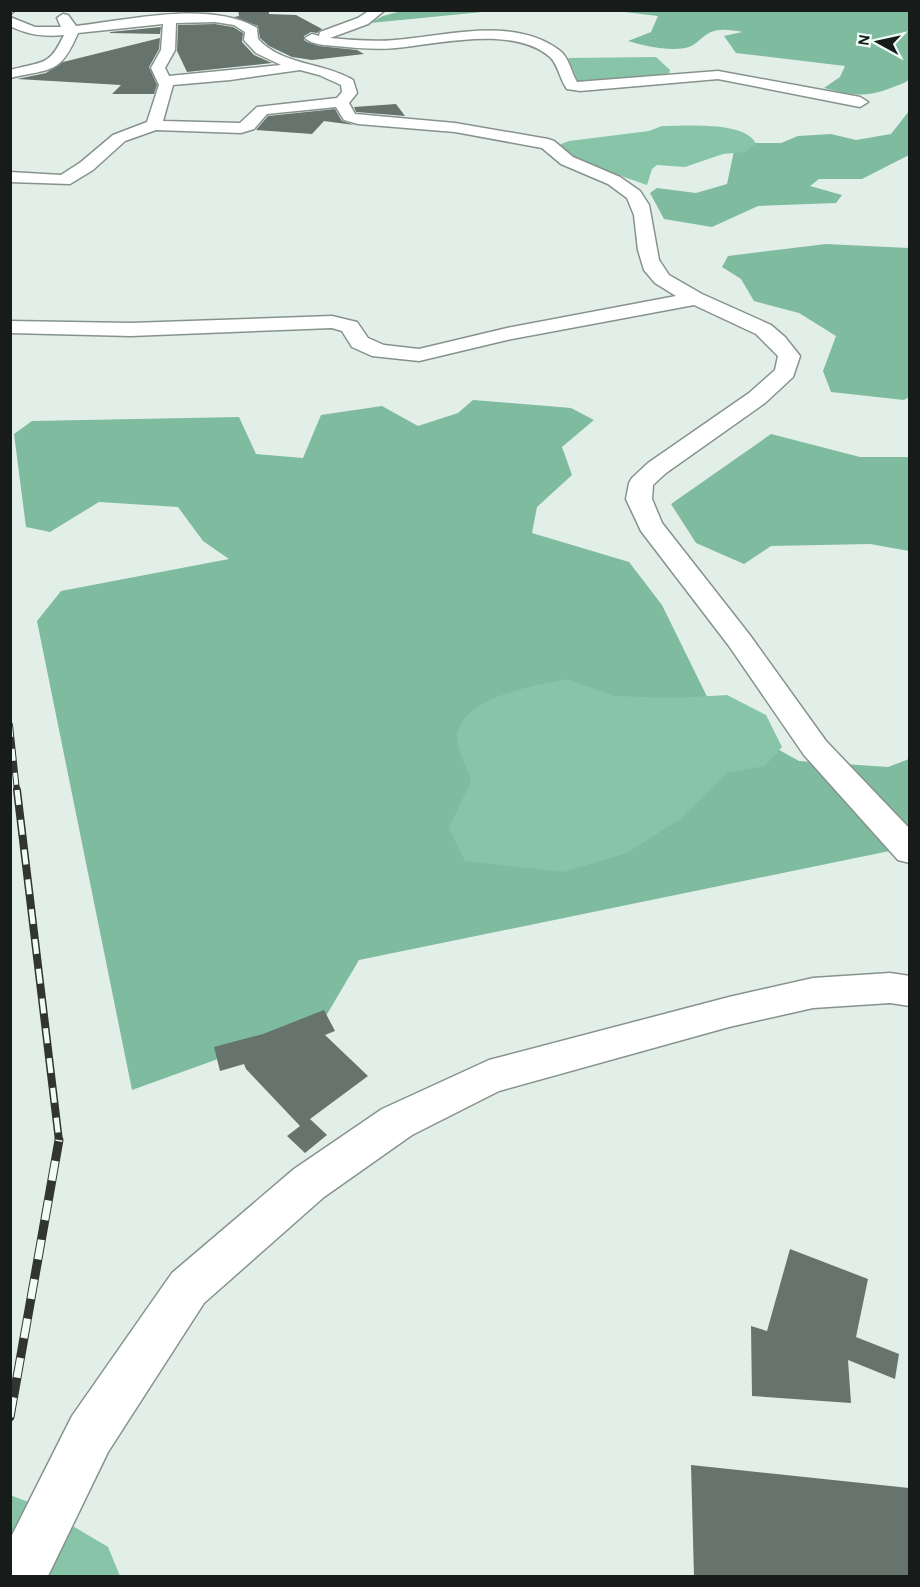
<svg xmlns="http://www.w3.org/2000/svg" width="920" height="1587" viewBox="0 0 920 1587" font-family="'Alegreya Sans',sans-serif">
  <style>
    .forest { fill: #7fbb9f }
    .water { fill: #88c4a8 }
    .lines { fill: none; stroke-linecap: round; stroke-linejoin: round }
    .river { fill: #88c4a8; fill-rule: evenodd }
    .building { fill: #67736d }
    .street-casing { stroke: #86938c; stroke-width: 3 }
    .street { fill: #fff; fill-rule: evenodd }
    .rail-far3-casing { stroke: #303532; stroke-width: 3 }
    .rail-far2-casing { stroke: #303532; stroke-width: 6 }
    .rail-far1-casing { stroke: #303532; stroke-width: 8 }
    .rail-casing { stroke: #303532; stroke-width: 9 }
    .rail-far3 { stroke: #effdf6; stroke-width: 2; stroke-dasharray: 6; stroke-linecap: butt }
    .rail-far2 { stroke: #effdf6; stroke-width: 4; stroke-dasharray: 12; stroke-linecap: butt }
    .rail-far1 { stroke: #effdf6; stroke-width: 5; stroke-dasharray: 15; stroke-linecap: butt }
    .rail { stroke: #effdf6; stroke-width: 7; stroke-dasharray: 20; stroke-linecap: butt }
  </style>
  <rect width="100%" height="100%" fill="#e2efe8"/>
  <g class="forest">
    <polygon points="405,10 493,10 493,11 370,23 383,16"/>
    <path d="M616,11H909V79L906,82C870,97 862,98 824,88L840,77L845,66L736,53L724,36L742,32C731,30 719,28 709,33C701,37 696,46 685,48C667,51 645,46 628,41L651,32L658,16Z"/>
    <polygon points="909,111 909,155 862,179 819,179 810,186 842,195 836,203 758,206 712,227 664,219 650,193 657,188 696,193 727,184 734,151 745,143 781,143 798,136 831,134 856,140 891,134"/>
    <polygon points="826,244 909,248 909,397 904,400 831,392 823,371 836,336 799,313 754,301 741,279 722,267 728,256"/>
    <polygon points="473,400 571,408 594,420 562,447 572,475 537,507 532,533 629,562 662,605 716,715 799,761 888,767 909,759 909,847 359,960 323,1021 132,1090 37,621 61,591 229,559 203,541 178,507 99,502 50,532 26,527 14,434 32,421 239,417 256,454 303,458 321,415 382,406 418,426 458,413"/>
    <polygon points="771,434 860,457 909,457 909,551 870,544 771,546 744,564 696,543 671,504"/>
  </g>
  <g class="water">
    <polygon points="656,57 670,70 669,73 650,78 604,80 579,84 568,58"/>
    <path d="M662,126C686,126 746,121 756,144L745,152L723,154L685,167L657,165L652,169L647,185L575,160L561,149V144L569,141L649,131Z"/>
    <path d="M567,679L614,696L676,698L727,695L766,715L782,747L765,766L727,773L680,819L627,853L563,872L465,861L449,828L471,781C468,771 456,746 457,737C461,696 535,686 567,679Z"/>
  </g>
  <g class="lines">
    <polygon class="river" points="10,1495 39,1506 108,1547 120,1576 10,1576"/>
  </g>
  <g class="building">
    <polygon points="238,10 269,10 269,14 296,15 322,29 317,33 311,32 304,36 304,40 307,42 319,46 357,50 364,54 312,60 292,57 269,46 260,38 258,26 234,17 239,16"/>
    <polygon points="215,24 233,27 243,33 242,42 254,55 272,63 187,72 177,51 178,25"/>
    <polygon points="161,27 160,34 110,33 110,32"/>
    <polygon points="160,38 159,49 149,67 157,85 154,94 112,94 121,85 17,79 46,73 63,62"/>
    <polygon points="396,104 405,116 356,112 354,107"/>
    <polygon points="335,109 342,121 354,125 324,121 312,134 256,130 268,116"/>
    <polygon points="324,1010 335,1031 325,1035 368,1076 310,1119 327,1135 305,1153 287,1136 300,1126 246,1069 244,1064 220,1071 214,1047 263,1034"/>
    <polygon points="790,1249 868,1279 856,1337 899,1354 895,1379 848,1360 851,1403 752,1396 751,1326 767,1331"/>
    <polygon points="691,1465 909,1488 909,1576 694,1576"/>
  </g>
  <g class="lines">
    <defs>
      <g id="street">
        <path d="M370,10H385L368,24L330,38C352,40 374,42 395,40C446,36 514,16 559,50C569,57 571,72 577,82L718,71L860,97L868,102L860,107L718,79L580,91L567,89C560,80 558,64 550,57C513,25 439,44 396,48C376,50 356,48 336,46C326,45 312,45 305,38L312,34L319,36L320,32L358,18Z"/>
        <path d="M63,14L68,15L76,26C129,20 210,0 257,28L258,39C283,66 323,62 353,80L357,93L349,103L355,114L455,123L548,139L554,141L573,157L620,177L640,191L649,205L659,260L669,275L702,294L771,325L785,337L800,356L793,377L765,403L666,473L653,485L652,499L662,523L749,634L826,741L910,829V863L898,860L804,755L729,646L641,531L626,499L629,483L632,478L648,463L749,393L775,370L778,356L756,334L694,305L507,340L419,361L372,356L352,347L342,331L332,328L131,336L10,333V321L131,323L332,316L357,322L368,338L384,345L419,349L507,328L676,296L655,283L644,270L638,250L634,215L627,198L608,184L561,164L542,148L455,132L358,124L344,120L336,107L267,114L254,129L241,133L156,130L125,141L93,170L70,184L10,182V172L61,175L81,162L113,135L147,122L159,85L151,68L161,50L163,24L78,33C60,75 52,68 10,78V70C43,61 49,67 64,35C44,37 28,35 10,26V17L35,27H61L57,18ZM215,22L234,25L245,32L244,40L256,53L281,65L169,76L165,68L175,50L176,23ZM300,70L319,75L341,85L342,92L337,98L257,107L240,123L163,121L173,85L230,80Z"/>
        <polygon points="890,973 910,976 910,1006 890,1003 813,1008 729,1027 499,1091 412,1135 324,1197 204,1303 108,1452 48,1576 10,1576 10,1539 72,1416 172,1273 294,1169 382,1109 489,1060 729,997 813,978"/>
      </g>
    </defs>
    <use href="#street" class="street-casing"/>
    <use href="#street" class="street"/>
    <defs>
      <polyline id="rail-far3" points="10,14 15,10"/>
      <polyline id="rail-far2" points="10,725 17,791"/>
      <polyline id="rail-far1" points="17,790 59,1141"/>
      <polyline id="rail" points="10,1417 59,1140"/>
    </defs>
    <use href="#rail-far3" class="rail-far3-casing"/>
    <use href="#rail-far2" class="rail-far2-casing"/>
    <use href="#rail-far1" class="rail-far1-casing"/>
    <use href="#rail" class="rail-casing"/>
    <use href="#rail-far3" class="rail-far3"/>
    <use href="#rail-far2" class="rail-far2"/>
    <use href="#rail-far1" class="rail-far1"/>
    <use href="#rail" class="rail"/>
  </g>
  <rect width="920" height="1587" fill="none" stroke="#171b19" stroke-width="24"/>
  <g transform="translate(878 42) rotate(278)" stroke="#effdf6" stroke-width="4.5" paint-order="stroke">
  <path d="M0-4.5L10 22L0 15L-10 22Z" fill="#171b19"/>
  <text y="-9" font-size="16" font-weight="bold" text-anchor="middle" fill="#171b19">N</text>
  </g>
</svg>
